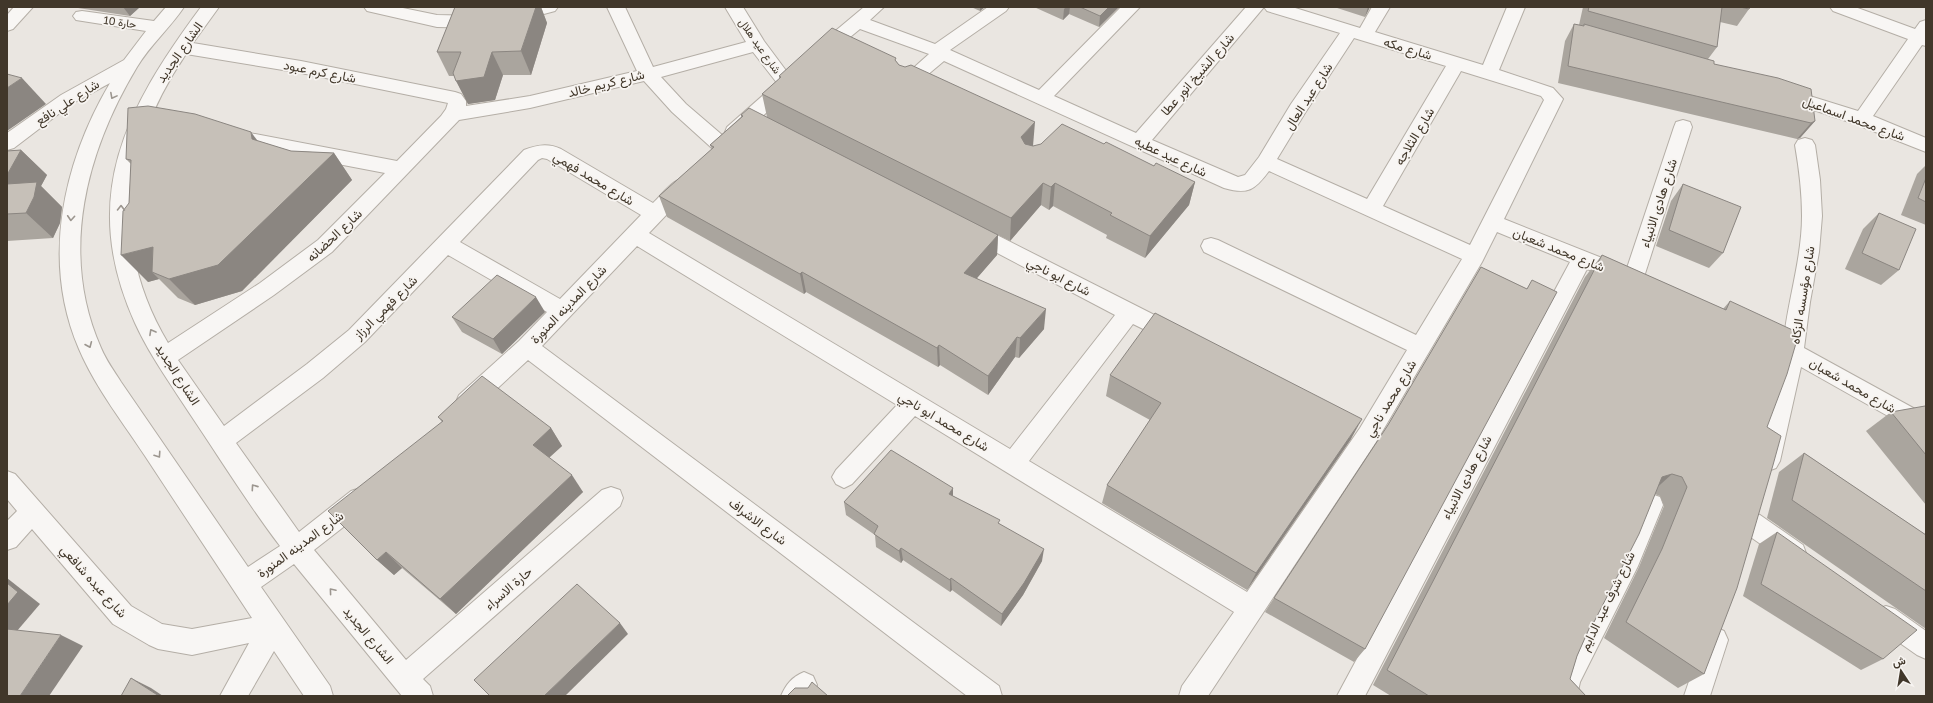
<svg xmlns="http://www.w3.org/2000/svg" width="1933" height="703" viewBox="0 0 1933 703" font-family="'Golos Text',Vazirmatn,sans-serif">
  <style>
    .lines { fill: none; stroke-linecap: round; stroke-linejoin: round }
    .minor-casing { stroke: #b4aea6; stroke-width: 2 }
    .minor { fill: #f8f6f4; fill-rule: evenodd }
    .wall { fill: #aaa59e }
    .shaded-wall { fill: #8b8681 }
    .building { fill: #c6c0b8; stroke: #8b8681 }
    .oneway { stroke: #9c968f }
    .labels { text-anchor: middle; stroke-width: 3.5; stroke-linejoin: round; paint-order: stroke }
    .far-street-label { font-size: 11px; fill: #41372a; stroke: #f7f4f1 }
    .street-label { font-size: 13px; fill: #41372a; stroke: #f7f4f1 }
  </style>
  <rect width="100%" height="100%" fill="#eae6e1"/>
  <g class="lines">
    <defs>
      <g id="minor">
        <polygon points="14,7 33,7 13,29 7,31 7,15"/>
        <path d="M166,7H184C170,28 150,45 137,67C86,152 59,253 101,348C106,360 114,371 121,382L248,567L280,546C248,504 221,460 192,417C172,386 150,356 135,323C78,197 126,108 201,7H219L193,43L301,61L455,92L461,94L466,101V106L530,96L637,71L607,7H625L653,67L746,42L725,7H743L764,41L796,84L741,137L734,139L727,137L725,132L727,127L777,83L753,52L661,77L686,104L728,140L731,145L728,150L721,152L714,150L672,112L644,81L530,108L459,120L332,252L274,295L178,360L224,426L307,364L349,330L524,150C537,145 548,143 561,149L653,203C664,193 675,174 691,179L694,184L691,189L649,233L1010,449L1115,315L963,235L960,230L963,225L970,222L977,225L1184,330L1187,336L1184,342L1176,345L1133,324L1029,461L1247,592L1360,428L1407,350L1204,252L1201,246L1204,240L1211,238L1218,240L1416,335L1462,259L1269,171C1255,190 1248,195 1224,188L944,61L913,87L907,89L901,87L898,83L901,79L929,54L860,29L827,56L821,58L815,56L812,52L815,48L864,7H884L870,20L935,44L988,7H1009L1006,11L950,50L1039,90L1121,7H1140L1054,96L1136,133L1246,7H1264L1152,140L1238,177L1245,175L1259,157L1291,104L1340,33L1267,11L1264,7H1292L1360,28L1372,7H1390L1375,32L1483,65L1507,7H1525L1499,70L1553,88L1563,99L1504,219L1602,258L1605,264L1602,270L1595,272L1587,269L1365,696H1337L1570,262L1497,232L1482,262L1376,442L1208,696H1179L1182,686L1234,612L915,416L852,484L844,488L836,484L832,477L836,470L897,405L637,246L542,346L999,686L1002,696H967L528,360L475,409L467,412L459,409L456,402L459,395L519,341L547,312L448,255L365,342L323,378L236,443L299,532L351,491L360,488L369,491L372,499L369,507L314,550L406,660L602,490L611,487L620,490L623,498L620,506L423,679L430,686L433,696H402L294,564L261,587L330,686L333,696H304L274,651L248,696H220L249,643L192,655L158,649L149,645L113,624L32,529L16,547L7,550V521L17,511L7,499V471L15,474L131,606L162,624L192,629L252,618C218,566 183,514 149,462C125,425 96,389 79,349C41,261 63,163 110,83L73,103L14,148L7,150V133L61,95L124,60L146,31L76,20L73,16L76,12L82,11L154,21ZM1354,38L1446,66L1367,199L1277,159L1305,113ZM186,54L301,73L448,103L446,109L441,116L397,161L239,131L232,133L230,138L232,143L239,145L385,173L318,240L260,283L168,343C109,244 123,147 186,54ZM1461,71L1541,96L1544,100L1470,245L1383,206ZM542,158L547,159L641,215L560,299L460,242L538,160Z"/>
        <polygon points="364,7 398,7 437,15 480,16 486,18 489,22 486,26 480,28 437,27 367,11"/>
        <polygon points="530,7 558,7 555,11 514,22 508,21 505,17 508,13"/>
        <polygon points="1830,7 1855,7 1915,29 1920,22 1926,20 1926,46 1922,45 1873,116 1926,138 1926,152 1855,124 1778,98 1775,94 1778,90 1784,88 1858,111 1908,39 1833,11"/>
        <polygon points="1683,120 1690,122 1692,127 1643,280 1640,286 1633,288 1626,286 1623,280 1674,127 1676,122"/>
        <path d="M1805,138L1812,140L1815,145L1820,180L1822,216L1819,252L1810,302L1804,348L1926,415V436L1918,433L1801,367L1780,461L1776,468L1768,471L1760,468L1756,461L1775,389L1781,356L1772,351L1769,345L1772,339L1780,336L1784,337C1789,297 1802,256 1802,216C1802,192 1799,168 1795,145L1798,140Z"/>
        <polygon points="1651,494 1660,497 1663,505 1638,566 1580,682 1578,691 1580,696 1554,696 1552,691 1558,671 1619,552 1642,497"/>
        <polygon points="1751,512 1760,515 1803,545 1806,553 1803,561 1794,565 1785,561 1742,531 1739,523 1742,515"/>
        <polygon points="1886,606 1895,609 1926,631 1926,659 1917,655 1877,627 1873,618 1877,609"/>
        <polygon points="1715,627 1724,631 1728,640 1710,696 1684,696 1706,631"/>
        <path d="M804,672L813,676L817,685L812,696H781C786,684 792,677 804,672Z"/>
      </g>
    </defs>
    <use href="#minor" class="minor-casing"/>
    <use href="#minor" class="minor"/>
  </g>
  <g class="wall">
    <polygon points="77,7 140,7 130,16 78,8"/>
    <polygon points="455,7 541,7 547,23 531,75 503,75 495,100 468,104 454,76 449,76 437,52"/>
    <polygon points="971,7 985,7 980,11"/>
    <polygon points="1034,7 1119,7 1099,27 1069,14 1063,20"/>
    <polygon points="1334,7 1370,7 1365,17"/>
    <polygon points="1583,7 1750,7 1749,9 1737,26 1720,22 1717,47 1708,59 1714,64 1815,121 1800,138 1797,139 1558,83 1565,41 1574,24 1579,25"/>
    <polygon points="896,61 899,65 1033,146 1104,144 1154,166 1195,182 1189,205 1145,258 1106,238 1107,235 1053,206 1049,210 1041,205 1010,241 958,215 998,235 997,255 977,278 1044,329 1019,358 1015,357 988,395 940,365 938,367 806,292 804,294 667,217 659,196 712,149 710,145 741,117 741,115 767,117 762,94 779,79 779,76"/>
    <polygon points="258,141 291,151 334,153 352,180 242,291 195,305 178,298 159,279 148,282 129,203 131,164 126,159"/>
    <polygon points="21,150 47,175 41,186 62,207 60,223 53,238 7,241 7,151"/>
    <polygon points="1926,165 1926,225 1901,215 1917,174"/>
    <polygon points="1683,184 1723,253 1709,268 1656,246 1671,201"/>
    <polygon points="1879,213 1899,270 1881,285 1845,269 1863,229"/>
    <polygon points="1602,255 1723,309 1730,301 1767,427 1704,674 1678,688 1604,638 1639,567 1664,506 1660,496 1655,494 1594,622 1591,625 1577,656 1570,679 1586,696 1391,696 1373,685 1585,277"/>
    <polygon points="1481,267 1527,289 1532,280 1365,649 1354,662 1265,612 1274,598 1382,435"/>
    <polygon points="545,312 502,354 462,332 452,317"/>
    <polygon points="1110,375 1351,439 1247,590 1102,503 1107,485 1150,420 1106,396"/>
    <polygon points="1926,407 1926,505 1866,431 1891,412"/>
    <polygon points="438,417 551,428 562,446 549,458 583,492 456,614 402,568 394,575 377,560 442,422"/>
    <polygon points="1804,453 1926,535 1926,629 1767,518 1779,472"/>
    <polygon points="953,496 1000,524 1042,561 1023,595 1001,626 952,590 950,592 903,560 901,563 876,547 875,535 846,515 844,502"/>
    <polygon points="1777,532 1883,659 1861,670 1743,596 1759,544"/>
  </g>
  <g class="shaded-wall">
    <polygon points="123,7 140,7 130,16"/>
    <polygon points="536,7 541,7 547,23 531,75 521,51"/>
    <polygon points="980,7 985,7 980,11"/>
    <polygon points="1066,7 1070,7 1069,14 1063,20 1064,9"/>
    <polygon points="1109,7 1119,7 1099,27 1100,16"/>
    <polygon points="1368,7 1370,7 1365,17"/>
    <polygon points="492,52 503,75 495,100 468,104 456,81"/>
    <polygon points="22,78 46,104 7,131 7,88"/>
    <polygon points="1815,121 1800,138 1797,139 1811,123"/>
    <polygon points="1035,122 1033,146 1020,160 1021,137"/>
    <polygon points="251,132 272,160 252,139"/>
    <polygon points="21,150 47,175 41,186 62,207 60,223 53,238 26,213 7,190 7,175"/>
    <polygon points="334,153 352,180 242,291 195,305 169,279"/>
    <polygon points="1195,182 1189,205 1145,258 1150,236"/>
    <polygon points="1043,183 1041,205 1010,241 1011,218"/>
    <polygon points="1055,183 1053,206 1049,210 1051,187"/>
    <polygon points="998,235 997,255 964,293 964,273"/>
    <polygon points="153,247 152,272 159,279 148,282 121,255"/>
    <polygon points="802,272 806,292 804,294 800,274"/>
    <polygon points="536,297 545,312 502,354 493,339"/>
    <polygon points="1046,309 1044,329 1019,358 1020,338"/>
    <polygon points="1017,337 1015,357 988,395 988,376"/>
    <polygon points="939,345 940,365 938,367 937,348"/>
    <polygon points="1362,419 1351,439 1247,590 1256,573"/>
    <polygon points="551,428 562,446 544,462 533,445"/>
    <polygon points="1672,474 1651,493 1662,477"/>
    <polygon points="572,475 583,492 456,614 440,599"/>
    <polygon points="953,488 953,502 949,494"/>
    <polygon points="901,548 903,560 901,563 899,551"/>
    <polygon points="1044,549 1042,561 1023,595 1001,626 1002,614"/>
    <polygon points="386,552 402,568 394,575 377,560"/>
    <polygon points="7,578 40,604 11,638 7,636"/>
    <polygon points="951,578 952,590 950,592 950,580"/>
    <polygon points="620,623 628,634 565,696 544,696"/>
    <polygon points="61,635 83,646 49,696 20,696"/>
    <polygon points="131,678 151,688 163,696 159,696"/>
  </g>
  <g class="building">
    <polygon points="455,7 536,7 521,51 492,52 484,77 456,81 453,73 461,52 437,52"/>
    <polygon points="1080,7 1109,7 1100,16"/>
    <polygon points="1589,7 1722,7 1717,47 1588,11"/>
    <polygon points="1740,7 1750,7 1749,9"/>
    <polygon points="1574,24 1584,26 1584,24 1714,61 1714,64 1778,78 1811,89 1815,121 1811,123 1568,66"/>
    <polygon points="832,28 896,58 895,60 899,65 905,67 911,65 1035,122 1021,137 1025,144 1033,146 1041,144 1062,124 1104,144 1106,142 1154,166 1156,163 1195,182 1150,236 1110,215 1112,213 1055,183 1051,187 1043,183 1011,218 762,94 781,77 779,76"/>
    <polygon points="7,74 22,78 7,88"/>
    <polygon points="148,106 195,114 251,132 252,139 291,151 334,153 218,265 169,279 152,272 153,247 121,255 123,211 129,203 131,160 126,159 128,108"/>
    <polygon points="749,108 998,235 964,273 1046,309 1020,338 1017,337 988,376 939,345 937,348 802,272 800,274 659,196 714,147 710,145 743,116 741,115"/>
    <polygon points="21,150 7,175 7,151"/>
    <polygon points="1926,178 1926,202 1918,198"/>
    <polygon points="37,182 34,197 26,213 7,214 7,184"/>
    <polygon points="1683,184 1741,207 1723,253 1669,230"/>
    <polygon points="1879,213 1916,229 1899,270 1862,253"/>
    <polygon points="1602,255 1726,310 1730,301 1799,333 1787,374 1767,427 1781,436 1773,465 1737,588 1704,674 1626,622 1662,549 1687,487 1682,477 1672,474 1662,477 1639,534 1594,622 1592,622 1577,656 1570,679 1586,696 1429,696 1387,670"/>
    <polygon points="1481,267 1527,289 1532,280 1557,292 1365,649 1274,598 1388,425"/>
    <polygon points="497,275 536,297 493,339 452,317"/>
    <polygon points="1155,313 1362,419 1256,573 1107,485 1161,403 1110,375"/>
    <polygon points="482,376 551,428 533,445 572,475 440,599 386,552 377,560 328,511 443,421 438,417"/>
    <polygon points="1925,406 1926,407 1926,455 1891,412"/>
    <polygon points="891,450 953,488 949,494 1000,520 998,523 1044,549 1024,583 1002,614 951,578 950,580 901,548 899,551 874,534 878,526 844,502"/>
    <polygon points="1804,453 1926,535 1926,591 1792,500"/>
    <polygon points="1777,532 1917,630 1883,659 1761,584"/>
    <polygon points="7,583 18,592 7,605"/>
    <polygon points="577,584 620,623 544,696 490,696 474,680"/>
    <polygon points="7,629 61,635 20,696 7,696"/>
    <polygon points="131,678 159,696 121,696"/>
    <polygon points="812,682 828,696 787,696 795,688 808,688"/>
  </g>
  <defs><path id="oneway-chevron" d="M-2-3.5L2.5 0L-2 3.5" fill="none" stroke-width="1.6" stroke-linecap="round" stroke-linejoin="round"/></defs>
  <g class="oneway">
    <use href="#oneway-chevron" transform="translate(113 96) rotate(118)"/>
    <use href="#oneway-chevron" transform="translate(121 208) rotate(-89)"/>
    <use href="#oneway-chevron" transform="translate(71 218) rotate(94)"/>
    <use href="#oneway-chevron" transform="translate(152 332) rotate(-119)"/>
    <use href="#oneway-chevron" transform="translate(89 345) rotate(67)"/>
    <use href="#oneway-chevron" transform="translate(158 455) rotate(56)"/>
    <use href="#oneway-chevron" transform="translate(254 487) rotate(-125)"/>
    <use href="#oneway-chevron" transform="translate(332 591) rotate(-130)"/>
  </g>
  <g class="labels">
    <g class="far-street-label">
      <text transform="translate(120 22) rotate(8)" y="4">حارة 10</text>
      <text transform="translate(760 46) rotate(55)" y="4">شارع عيد هلال</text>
    </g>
    <g class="street-label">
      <text transform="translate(1408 48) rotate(17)" y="5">شارع مكه</text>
      <text transform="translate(179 52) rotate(-55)" y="5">الشارع الجديد</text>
      <text transform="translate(320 71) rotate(11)" y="5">شارع كرم عبود</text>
      <text transform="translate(1197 74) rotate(-49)" y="5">شارع الشيخ انور عطا</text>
      <text transform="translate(606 83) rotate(-14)" y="5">شارع كريم خالد</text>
      <text transform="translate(1308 96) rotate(-57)" y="5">شارع عبد العال</text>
      <text transform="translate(67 102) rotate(-33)" y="5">شارع علي نافع</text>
      <text transform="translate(1854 118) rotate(20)" y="5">شارع محمد اسماعيل</text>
      <text transform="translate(1414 136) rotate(-59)" y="5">شارع الثلاجه</text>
      <text transform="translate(1171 156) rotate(25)" y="5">شارع عيد عطيه</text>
      <text transform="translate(594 178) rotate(31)" y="5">شارع محمد فهمي</text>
      <text transform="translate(1658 203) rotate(-72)" y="5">شارع هادى الانبياء</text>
      <text transform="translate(334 235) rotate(-43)" y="5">شارع الحضانه</text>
      <text transform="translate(1559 249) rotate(22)" y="5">شارع محمد شعبان</text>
      <text transform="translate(1059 276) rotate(27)" y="5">شارع ابو ناجي</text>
      <text transform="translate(1802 295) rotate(-81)" y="5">شارع مؤسسه الزكاه</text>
      <text transform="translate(568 304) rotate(-46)" y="5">شارع المدينه المنورة</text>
      <text transform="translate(385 307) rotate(-45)" y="5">شارع فهمي الرزاز</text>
      <text transform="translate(178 374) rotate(57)" y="5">الشارع الجديد</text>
      <text transform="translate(1853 385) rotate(30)" y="5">شارع محمد شعبان</text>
      <text transform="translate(1390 398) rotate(-59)" y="5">شارع محمد ناجي</text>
      <text transform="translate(944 421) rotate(31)" y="5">شارع محمد ابو ناجي</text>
      <text transform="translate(1466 477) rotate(-62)" y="5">شارع هادى الانبياء</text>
      <text transform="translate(758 521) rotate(37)" y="5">شارع الاشراف</text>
      <text transform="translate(300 544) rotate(-36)" y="5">شارع المدينه المنورة</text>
      <text transform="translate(94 581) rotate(48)" y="5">شارع عبده شافعي</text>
      <text transform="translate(508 588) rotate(-41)" y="5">حارة الاسراء</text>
      <text transform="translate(1607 601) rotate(-64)" y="5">شارع شرف عبد الدايم</text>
      <text transform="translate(369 635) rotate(50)" y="5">الشارع الجديد</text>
    </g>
  </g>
  <rect width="1933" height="703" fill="none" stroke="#41372a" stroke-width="16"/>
  <g transform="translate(1901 671) rotate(348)" stroke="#f7f4f1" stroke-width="3" paint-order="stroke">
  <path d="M0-3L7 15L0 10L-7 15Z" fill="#41372a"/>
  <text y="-6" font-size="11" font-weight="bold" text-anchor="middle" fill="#41372a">ش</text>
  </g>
</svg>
